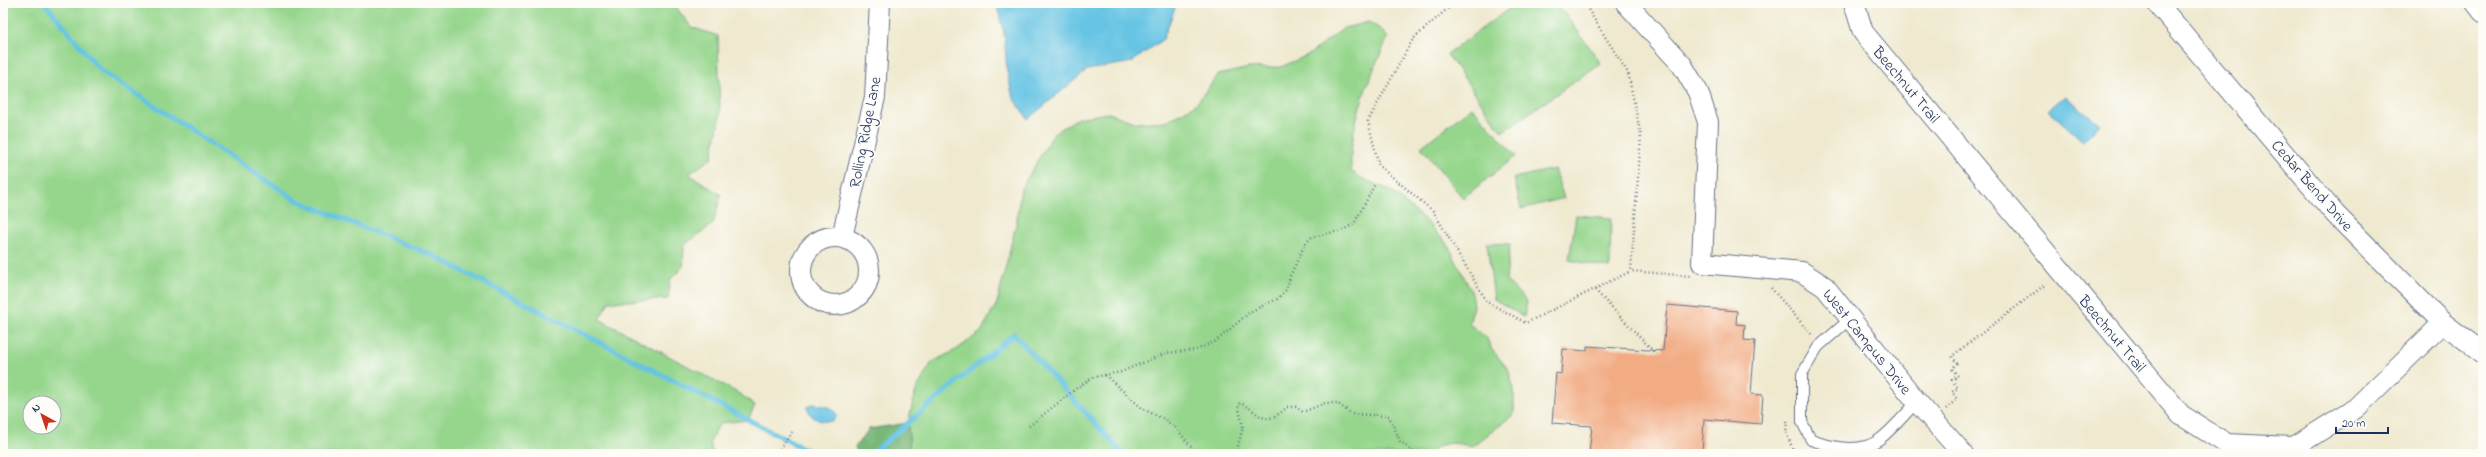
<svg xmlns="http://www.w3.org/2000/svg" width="2486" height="457" viewBox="0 0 2486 457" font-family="'Indie Flower',sans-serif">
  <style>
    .green { fill: #95d68c; stroke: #588275; fill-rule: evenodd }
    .forest { fill: #78b778; stroke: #4a736b }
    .water { fill: #66c4e4; stroke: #407aa1 }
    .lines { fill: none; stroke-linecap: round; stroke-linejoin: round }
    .stream { stroke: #66c4e4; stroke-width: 5 }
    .building { fill: #f2ac84 }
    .service-casing { stroke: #657086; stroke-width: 12 }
    .minor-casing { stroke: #657086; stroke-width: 22 }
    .path { stroke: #657086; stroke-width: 2.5; stroke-dasharray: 1 3; stroke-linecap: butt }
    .service { stroke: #fff; stroke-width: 10 }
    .minor { stroke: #fff; stroke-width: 20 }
    .labels { text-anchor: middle; stroke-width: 4; stroke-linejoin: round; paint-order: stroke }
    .street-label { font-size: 16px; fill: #1b2f5e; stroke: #fdfcf7 }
  </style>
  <rect width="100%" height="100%" fill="#fdfcf7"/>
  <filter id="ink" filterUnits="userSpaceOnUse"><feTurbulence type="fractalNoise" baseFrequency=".025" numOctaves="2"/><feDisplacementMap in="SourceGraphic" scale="8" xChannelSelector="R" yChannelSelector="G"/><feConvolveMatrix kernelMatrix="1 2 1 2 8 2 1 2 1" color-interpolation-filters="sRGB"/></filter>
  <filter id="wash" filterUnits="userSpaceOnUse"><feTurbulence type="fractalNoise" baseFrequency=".012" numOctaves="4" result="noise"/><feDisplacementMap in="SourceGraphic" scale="16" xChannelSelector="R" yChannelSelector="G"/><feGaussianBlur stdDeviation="0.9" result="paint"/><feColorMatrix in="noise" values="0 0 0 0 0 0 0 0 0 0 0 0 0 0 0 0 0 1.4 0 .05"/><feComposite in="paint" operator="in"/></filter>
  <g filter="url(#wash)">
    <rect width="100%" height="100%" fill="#efe9cf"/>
    <g class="green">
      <path d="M3,3H673L691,27L718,36L720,115L712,158L689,174L721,195L713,224L684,245L683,267L670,280L668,299L609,302L599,319L738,393L755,405L748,420L720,423L710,442L713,454H3ZM30,403H54V427H30Z"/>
      <polygon points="1517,3 1557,3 1601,63 1502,132 1447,54"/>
      <path d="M1369,22L1380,29L1388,38C1368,79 1349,125 1351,171L1363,179L1390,190L1425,220L1448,245L1472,293L1474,306L1469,324L1486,337L1492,350L1508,369L1514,389V414L1472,447C1457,442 1441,440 1430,454H910L908,423L916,390L932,362L956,350L981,332L997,303L1016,225L1021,189L1054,133L1078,118L1109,113L1137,123L1167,121L1196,104L1218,75L1249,68L1281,67L1310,54L1344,28Z"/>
      <polygon points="1472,107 1516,156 1463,198 1421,147"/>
      <polygon points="1554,169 1564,198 1521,209 1514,178"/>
      <polygon points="1576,215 1611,218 1610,268 1569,260"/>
      <polygon points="1487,243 1510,244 1506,280 1527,302 1524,317 1494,299"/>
    </g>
    <polygon class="forest" points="908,423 910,454 858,454 855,447 869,429"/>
    <g class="water">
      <polygon points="996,3 1177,3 1163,39 1132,62 1087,70 1028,119 1013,98 1007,72 1004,33"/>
      <polygon points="2065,96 2100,124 2083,141 2048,110"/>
      <path d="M813,404C822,406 834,406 837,416L833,421C821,422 811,420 807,407Z"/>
    </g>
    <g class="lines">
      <g class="stream">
        <polyline points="45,3 100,70 296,200 434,256 814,454"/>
        <polyline points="871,454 1014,334 1123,454"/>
      </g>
    </g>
    <g id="blocks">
      <polygon class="building" points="1667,305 1737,311 1736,324 1745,325 1744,340 1755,341 1751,394 1763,395 1761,424 1704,419 1702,454 1589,454 1592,426 1552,423 1556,373 1561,374 1563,349 1587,351 1587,346 1663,351"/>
    </g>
  </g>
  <g filter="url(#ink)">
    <use href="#blocks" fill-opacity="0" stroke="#657086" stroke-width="1"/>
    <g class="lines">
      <defs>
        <path id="service" d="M1850,319L1818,347L1802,374V422L1811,440C1831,447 1861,454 1880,439C1893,429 1905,414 1917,402"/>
        <g id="minor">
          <polyline points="1626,3 1682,65 1698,92 1708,122 1702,263 1802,272 1825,287 1917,402 1963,454"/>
          <polyline points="1854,3 1863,32 2181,415 2227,444 2294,447 2356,408 2443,323"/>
          <polyline points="2157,3 2335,214 2443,323 2483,353"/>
          <polyline points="2476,3 2483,12"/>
          <circle cx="835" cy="271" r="34"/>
          <polyline points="842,237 875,97 880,3"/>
        </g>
      </defs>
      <use href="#service" class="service-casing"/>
      <use href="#minor" class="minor-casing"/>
      <g class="path">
        <polyline points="1454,3 1413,39 1368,121 1379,166 1433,211 1487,302 1526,323 1631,271"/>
        <polyline points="1584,3 1628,73 1641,136 1631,271 1690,276"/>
        <polyline points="1771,288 1812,335"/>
        <polyline points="1595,290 1656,354"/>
        <polyline points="1105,375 1143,409 1164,419 1176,428 1197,454"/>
        <polyline points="1946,409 1957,399 1952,392 1958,388 1952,380 1958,376 1952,369 1957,363 1952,356 2046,284"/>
        <polyline points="1787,421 1786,432 1793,450 1802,454"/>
        <polyline points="1029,426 1078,387 1094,377 1121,372 1166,353 1196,350 1216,341 1250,312 1277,299 1287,289 1290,276 1305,244 1312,237 1343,230 1354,224 1375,184"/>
        <polyline points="780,449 793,430"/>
        <path d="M1236,454L1243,427L1238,405L1240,403C1261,412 1263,430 1287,407H1296L1303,412L1325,403H1337L1352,414L1389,416L1400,441L1415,454"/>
      </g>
      <use href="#service" class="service"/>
      <use href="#minor" class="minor"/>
    </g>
  </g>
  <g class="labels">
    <g class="street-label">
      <text transform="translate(1907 84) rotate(50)" y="6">Beechnut Trail</text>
      <text transform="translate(864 132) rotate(-79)" y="6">Rolling Ridge Lane</text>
      <text transform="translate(2313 185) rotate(49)" y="6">Cedar Bend Drive</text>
      <text transform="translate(2113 333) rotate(50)" y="6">Beechnut Trail</text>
      <text transform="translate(1868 341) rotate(51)" y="6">West Campus Drive</text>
    </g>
  </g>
  <rect width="2486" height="457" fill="none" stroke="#fdfcf7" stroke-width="16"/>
  <g transform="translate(42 415) rotate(320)"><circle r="19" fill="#fdfcf7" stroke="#a3aaba"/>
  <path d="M0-3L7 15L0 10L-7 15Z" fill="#c8321e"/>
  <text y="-6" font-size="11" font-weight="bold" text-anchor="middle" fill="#1b2f5e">N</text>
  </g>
  <path d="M2336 427v6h52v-6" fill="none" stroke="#1b2f5e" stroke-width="2"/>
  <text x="2342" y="427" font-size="12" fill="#1b2f5e" stroke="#fdfcf7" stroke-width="3" paint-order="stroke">20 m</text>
</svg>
